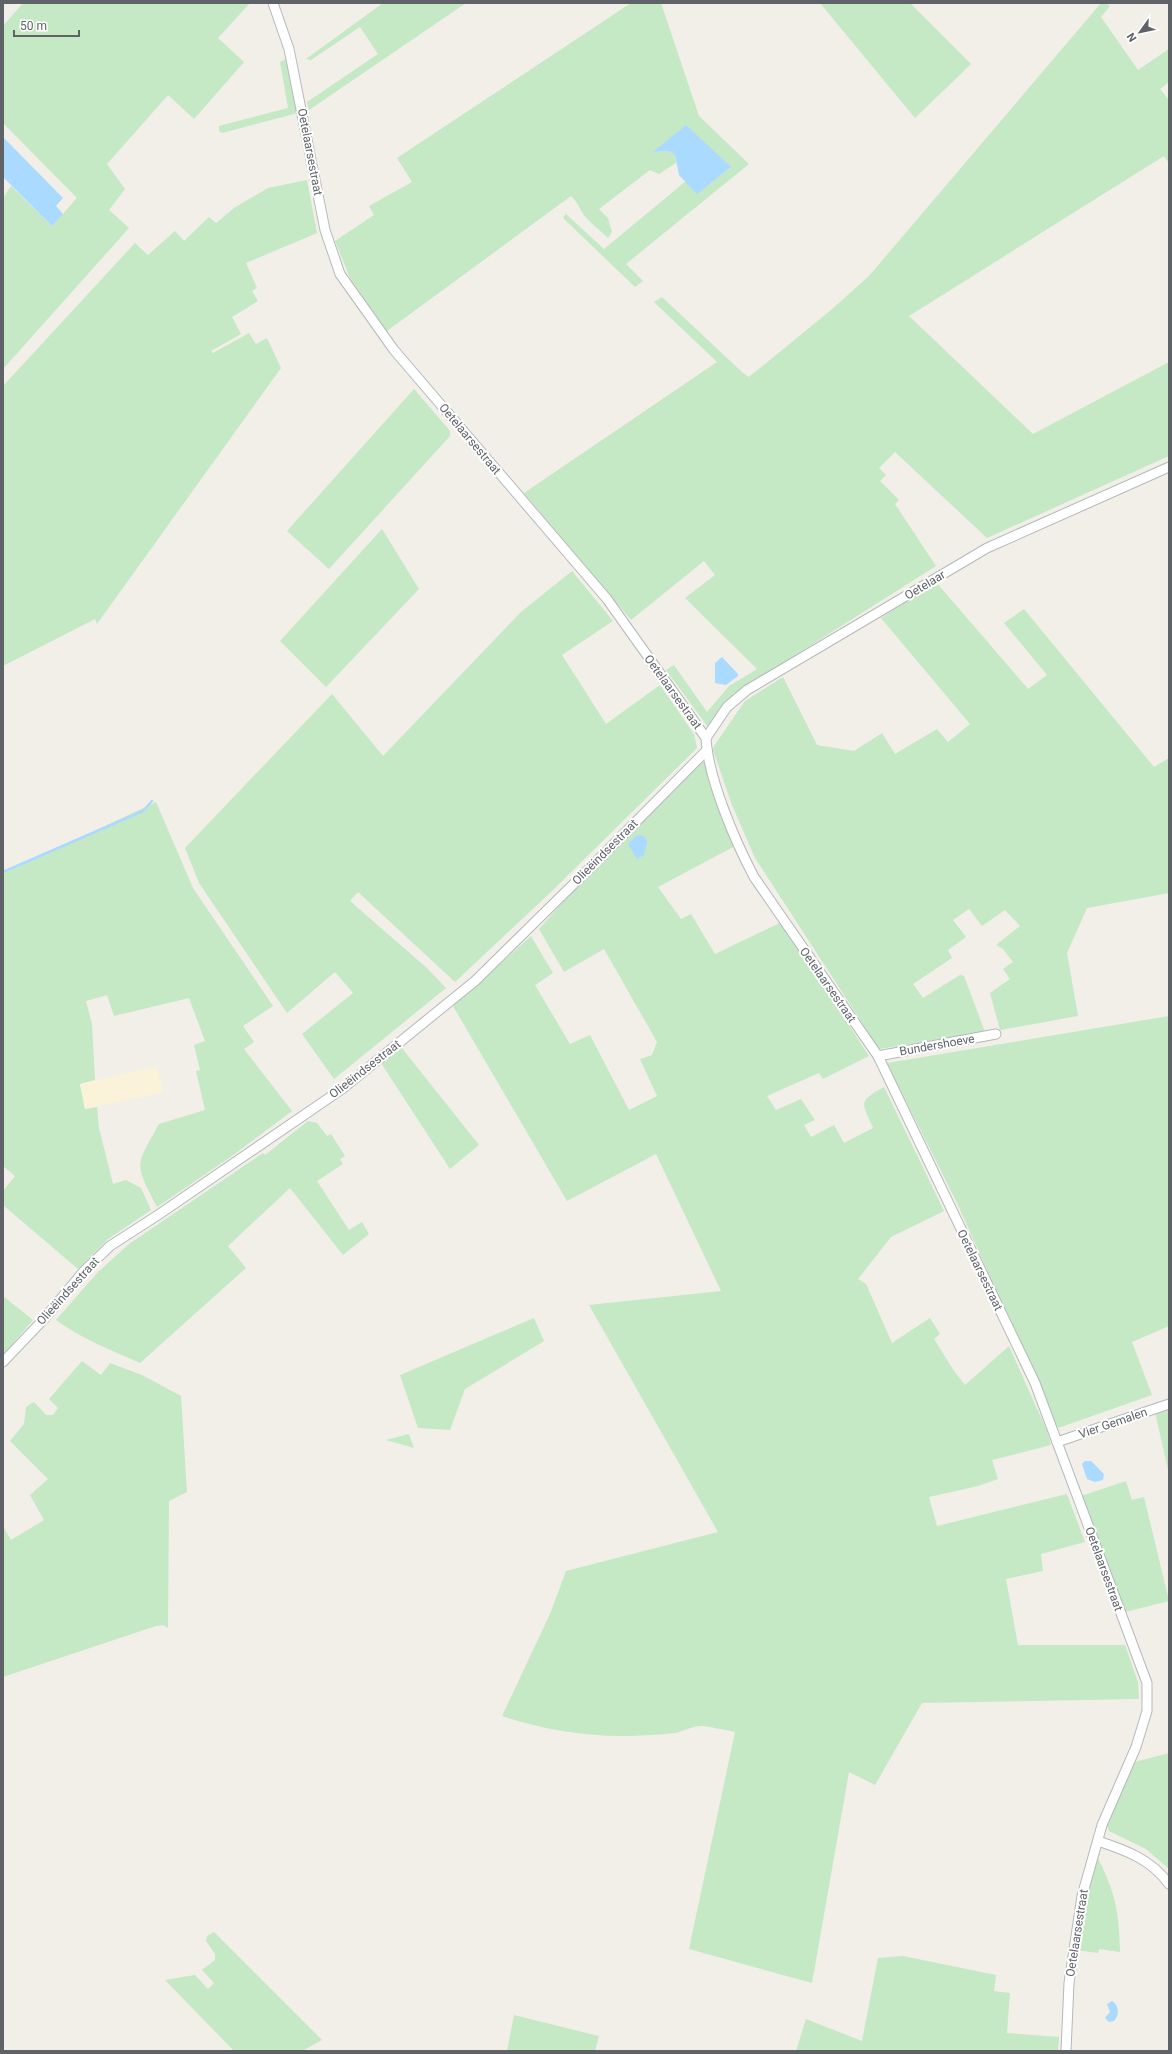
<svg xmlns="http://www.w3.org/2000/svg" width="1172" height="2054" viewBox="0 0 1172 2054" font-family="Roboto,sans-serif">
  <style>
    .green { fill: #c5e8c5 }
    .sand { fill: #fbf3d9 }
    .water { fill: #aadaff }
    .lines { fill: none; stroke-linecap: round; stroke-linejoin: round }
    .stream { stroke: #aadaff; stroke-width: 2.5 }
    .street-casing { stroke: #b5b8bc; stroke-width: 11 }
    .street { stroke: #fff; stroke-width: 9 }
    .labels { text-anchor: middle; stroke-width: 4; stroke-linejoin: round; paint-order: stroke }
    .street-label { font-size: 12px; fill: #5f6368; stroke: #fff }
  </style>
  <rect width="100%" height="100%" fill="#f1efe8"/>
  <g class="green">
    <polygon points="23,3 250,3 218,38 244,62 194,119 168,95 107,164 125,189 109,210 129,228 3,369 3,198 11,186 52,226 77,198 3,123 3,26"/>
    <polygon points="383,3 466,3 309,110 307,102 378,54 360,27 311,60 306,59"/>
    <path d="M631,3H661L699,116L749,164L626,264L643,281L635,287L563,218L566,214L604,249L686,181L697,193L730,168L686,125L654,152L670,151L675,155L676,163L659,174L650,170L599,209L608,218L612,232L608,238C600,230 591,224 584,215C579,208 579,204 571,196L387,331L350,278L335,241L374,215L369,206L412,182L397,158Z"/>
    <polygon points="820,3 910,3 971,64 915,118"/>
    <polygon points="1101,3 1105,3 1110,6 1101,17 1138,70 1169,49 1169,82 1160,89 1169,100 1169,163 1164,156 909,316 1033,434 1169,362 1169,456 987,538 895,452 879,468 886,475 880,481 899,500 895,504 936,566 734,694 715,722 708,727 666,670 674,665 707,712 729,686 757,669 685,598 715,575 704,561 631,620 524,493 717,362 654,302 662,297 743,373 749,377 831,310 869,276"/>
    <polygon points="288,58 298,113 222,133 219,131 219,126 288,108 280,62"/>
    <polygon points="307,180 317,233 246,263 257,288 252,291 258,301 232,317 241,334 211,351 213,353 249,333 256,344 267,338 281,368 97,624 95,619 3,666 3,386 135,243 148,255 175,231 184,241 209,217 216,223 234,208 268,188"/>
    <polygon points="414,389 450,431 450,436 329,569 287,531"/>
    <polygon points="382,529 419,589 326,687 280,641"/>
    <polygon points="572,571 613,621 562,655 606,724 660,685 694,734 697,748 553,890 455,982 358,892 350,901 428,969 446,988 334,1079 302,1034 353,993 335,972 287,1013 199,883 185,848 332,694 383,756 521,612"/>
    <polygon points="936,582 1028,689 1047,675 1004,623 1024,609 1154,767 1169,758 1169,893 1087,908 1067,953 1078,1016 1000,1030 990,993 1010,979 1003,969 1013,962 1003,949 996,945 1020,926 1005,910 982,926 969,909 953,920 966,937 948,950 952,958 913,984 923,998 960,975 964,976 985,1032 879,1049 755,858 732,805 713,750 714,746 745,701 783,677 817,745 854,751 882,733 895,754 937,729 948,742 970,724 881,618"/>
    <path d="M703,761L706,764L735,846L658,887L681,919L691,914L715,954L782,922L869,1056L823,1079L819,1073L767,1096L776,1110L801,1099L815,1120L804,1125L811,1137L834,1125L844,1143L873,1128C862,1102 857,1102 884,1087L944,1211L891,1237L858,1279L866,1284L892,1343L930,1318L940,1334L934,1339L954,1371L965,1385L1009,1346L1047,1431L1051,1445L992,1460L998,1479L978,1486L929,1497L937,1526L1067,1494L1085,1542L1041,1554L1043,1571L1006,1579L1018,1645H1125L1138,1682L1139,1699L922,1703L875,1785L849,1772L812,1983L689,1949L735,1732C724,1730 713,1727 702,1726C692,1726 684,1731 675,1733C660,1735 644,1735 629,1736C587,1737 541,1729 502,1716L550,1614L566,1571L718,1532L589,1305L721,1291L656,1154L567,1201L453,1006L531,936L553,973L535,985L570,1044L590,1035L629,1110L657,1096L640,1059L652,1055L657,1042L604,949L564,972L539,929L579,884Z"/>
    <path d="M156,802L193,888L273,1006L243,1026L254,1042L244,1049L292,1111L232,1156L157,1207C134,1162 135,1167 159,1124L205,1110L196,1071L200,1070L194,1045L205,1041L189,998L114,1016L107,995L86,1001L92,1024L95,1080L80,1084L85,1109L97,1107L99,1128L113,1184L126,1180L141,1188L151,1210L108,1239L78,1269L3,1205V1191L15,1176L3,1166V874Z"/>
    <polygon points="1169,1016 1169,1326 1132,1342 1152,1395 1058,1428 957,1203 887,1063"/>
    <polygon points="401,1047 479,1145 450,1169 381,1063"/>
    <path d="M308,1121L317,1123L327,1136L331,1134L345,1156L340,1159L343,1164L317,1181L349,1230L362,1222L369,1234L343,1255L290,1188L228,1246L246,1268L140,1363C111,1350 82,1339 56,1320L98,1272L129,1244L263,1153L265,1155Z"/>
    <polygon points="3,1296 33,1320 3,1355"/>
    <polygon points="534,1318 544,1341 465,1389 450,1430 418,1428 400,1375"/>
    <polygon points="82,1361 101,1375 110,1363 142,1375 181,1396 187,1492 169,1501 168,1628 163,1625 156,1626 3,1677 3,1526 11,1540 44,1520 30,1495 48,1479 10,1441 24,1424 26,1407 34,1402 46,1415 53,1415 58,1408 49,1399"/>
    <polygon points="1169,1407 1169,1474 1155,1412"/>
    <polygon points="409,1434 414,1448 386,1440"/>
    <polygon points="1126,1481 1132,1500 1144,1497 1169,1601 1125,1612 1081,1496"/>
    <polygon points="1169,1753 1169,1869 1146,1849 1109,1831 1107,1825 1131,1763"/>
    <path d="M1096,1854C1115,1892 1119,1909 1120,1952L1099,1949L1098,1953L1076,1950L1078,1932Z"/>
    <polygon points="214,1932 322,2040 302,2051 234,2051 165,1980 195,1975 208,1989 214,1983 202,1970 215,1960 215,1954 206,1941 207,1936"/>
    <polygon points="903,1956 996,1975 994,1991 1010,1993 1007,2033 1059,2037 1058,2051 796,2051 806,2019 862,2041 878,1958"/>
    <polygon points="514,2015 599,2036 595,2051 507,2051"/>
  </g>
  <polygon class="sand" points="157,1066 163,1092 85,1109 80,1084"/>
  <g class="water">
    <polygon points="686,125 731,167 697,194 679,175 675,155 670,151 653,152"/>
    <polygon points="3,137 63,198 56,206 63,214 52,226 3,177"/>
    <polygon points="722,657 738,674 738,676 726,685 715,683 715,663"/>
    <polygon points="642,835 646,838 647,843 644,855 637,859 628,844 636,836"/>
    <polygon points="1091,1461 1104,1474 1103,1480 1095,1482 1087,1479 1082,1464 1085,1461"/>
    <path d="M1112,2001C1119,2005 1120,2015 1114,2021L1109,2022L1105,2018L1110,2012L1107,2004Z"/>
  </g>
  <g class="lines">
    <polyline class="stream" points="3,872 143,811 152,801"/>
    <defs>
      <g id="street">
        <path d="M273,3L289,49L325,230L340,274L394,350L607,599L706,738C708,778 735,841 754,877L878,1056L1035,1383L1147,1683V1711L1136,1747L1102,1825L1082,1896L1069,1983L1066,2051"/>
        <polyline points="706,738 727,707 747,690 987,548 1169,467"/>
        <polyline points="878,1056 996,1034"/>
        <polyline points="3,1362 44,1319 84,1271 110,1246 158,1215 342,1089 475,981 595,863 707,750"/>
        <polyline points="1057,1442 1169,1404"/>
        <path d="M1098,1841C1125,1850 1151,1859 1169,1884"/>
      </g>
    </defs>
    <use href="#street" class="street-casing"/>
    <use href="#street" class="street"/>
  </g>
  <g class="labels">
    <g class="street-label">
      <text transform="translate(310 152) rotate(79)" y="4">Oetelaarsestraat</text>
      <text transform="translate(470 439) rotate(50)" y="4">Oetelaarsestraat</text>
      <text transform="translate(925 585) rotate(-31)" y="4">Oetelaar</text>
      <text transform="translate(673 692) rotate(54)" y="4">Oetelaarsestraat</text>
      <text transform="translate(605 852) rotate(-45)" y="4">Olieëindsestraat</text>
      <text transform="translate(828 985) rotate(55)" y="4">Oetelaarsestraat</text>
      <text transform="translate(937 1045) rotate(-10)" y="4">Bundershoeve</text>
      <text transform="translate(365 1069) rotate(-38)" y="4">Olieëindsestraat</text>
      <text transform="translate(980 1270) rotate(64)" y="4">Oetelaarsestraat</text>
      <text transform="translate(68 1291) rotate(-48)" y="4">Olieëindsestraat</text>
      <text transform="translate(1113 1423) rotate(-19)" y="4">Vier Gemalen</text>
      <text transform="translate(1104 1569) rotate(70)" y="4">Oetelaarsestraat</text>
      <text transform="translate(1077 1933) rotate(-81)" y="4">Oetelaarsestraat</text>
    </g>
  </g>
  <rect width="1172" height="2054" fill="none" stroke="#5f6368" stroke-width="8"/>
  <g transform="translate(1140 32) rotate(237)" stroke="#ffffff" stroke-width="3" paint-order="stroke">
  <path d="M0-3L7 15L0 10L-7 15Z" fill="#5f6368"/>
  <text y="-6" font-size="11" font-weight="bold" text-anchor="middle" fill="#5f6368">N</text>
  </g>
  <path d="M14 30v6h65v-6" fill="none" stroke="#5f6368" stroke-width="2"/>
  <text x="20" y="30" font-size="12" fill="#5f6368" stroke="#ffffff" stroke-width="3" paint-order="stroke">50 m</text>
</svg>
